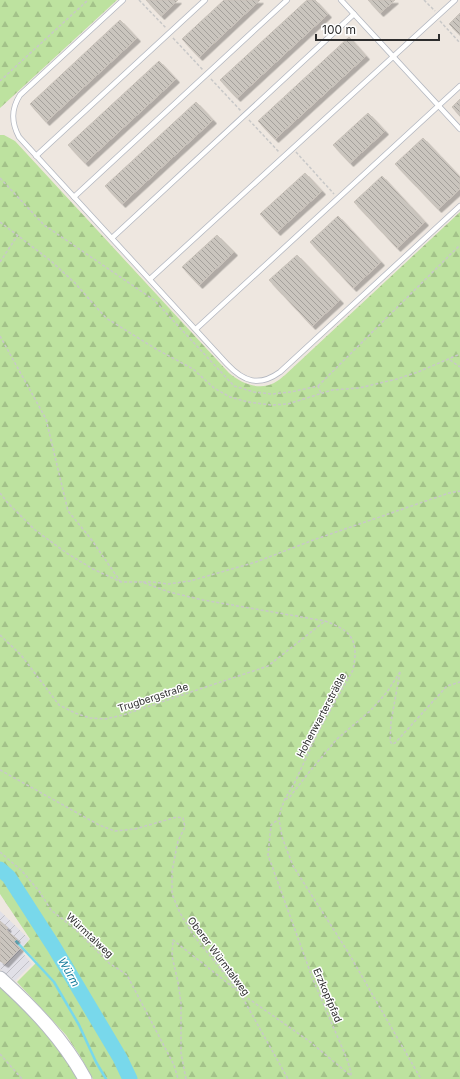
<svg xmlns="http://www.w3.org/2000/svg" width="460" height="1079" viewBox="0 0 460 1079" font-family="Inter,sans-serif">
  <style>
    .industrial { fill: url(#industrial-furrows) }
    .forest { fill: url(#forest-firs) }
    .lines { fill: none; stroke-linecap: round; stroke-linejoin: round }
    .stream { stroke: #78d8eb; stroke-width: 2.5 }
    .river { stroke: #78d8eb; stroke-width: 15 }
    .building { fill: url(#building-back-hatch); stroke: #c9c2ba; filter: url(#shadow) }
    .service-casing { stroke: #b3b7c0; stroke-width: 6 }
    .secondary-casing { stroke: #b3b7c0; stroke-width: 15 }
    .path { stroke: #c8c8c8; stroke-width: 1.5; stroke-dasharray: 3 2; stroke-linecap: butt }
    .service { stroke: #fff; stroke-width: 4.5 }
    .secondary { stroke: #fff; stroke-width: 13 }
    .labels { text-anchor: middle; stroke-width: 3; stroke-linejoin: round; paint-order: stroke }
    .street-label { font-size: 10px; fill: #2d2d2d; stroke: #fff }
    .water-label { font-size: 11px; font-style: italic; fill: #137b9b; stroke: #fff }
  </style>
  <defs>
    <pattern id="industrial-furrows" width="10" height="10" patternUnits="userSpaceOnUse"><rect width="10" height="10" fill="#e1e0e7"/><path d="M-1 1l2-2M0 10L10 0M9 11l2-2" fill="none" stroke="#c1c0c6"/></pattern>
    <pattern id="forest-firs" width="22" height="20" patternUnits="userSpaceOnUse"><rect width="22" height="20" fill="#bde29f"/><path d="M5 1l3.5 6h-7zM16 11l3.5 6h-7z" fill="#a3c289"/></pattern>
    <pattern id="building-back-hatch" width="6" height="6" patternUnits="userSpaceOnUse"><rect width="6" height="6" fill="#cac5be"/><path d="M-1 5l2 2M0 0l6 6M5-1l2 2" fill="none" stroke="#a4a09b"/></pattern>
    <filter id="shadow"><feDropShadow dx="3.5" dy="3.5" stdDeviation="0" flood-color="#0004"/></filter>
  </defs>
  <rect width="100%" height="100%" fill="#eee7e0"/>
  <polygon class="industrial" points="0,911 29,939 20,950 32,964 15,981 0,969"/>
  <g class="forest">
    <polygon points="0,0 117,0 0,108"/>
    <path d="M0,135H4L15,141L229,373C241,383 258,391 274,383C278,381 281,378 285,375L460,212V1079H93L80,1056L66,1035L17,982L37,962L23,947L30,939L0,894Z"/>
    <polygon points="0,986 26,1010 62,1050 80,1079 0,1079"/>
  </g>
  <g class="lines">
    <polyline class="stream" points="15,940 54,982 79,1025 96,1062 106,1079"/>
    <polyline class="river" points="0,869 9,877 54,947 120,1058 130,1079"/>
  </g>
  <g class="building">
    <polygon points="146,0 178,0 161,16"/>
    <polygon points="224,0 260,0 199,57 182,39"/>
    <polygon points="307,0 315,0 328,14 237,98 220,80"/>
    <polygon points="368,0 395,0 380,13"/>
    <polygon points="460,13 460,35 449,24"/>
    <polygon points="120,20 137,38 46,122 30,104"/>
    <polygon points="349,37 366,56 275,139 258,121"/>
    <polygon points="159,61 176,79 85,163 68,145"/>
    <polygon points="460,99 460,116 452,107"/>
    <polygon points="196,102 213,120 122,204 105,186"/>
    <polygon points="368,113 385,131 350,163 333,145"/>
    <polygon points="423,138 460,177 460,189 438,209 395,164"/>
    <polygon points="305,173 322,191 277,232 260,214"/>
    <polygon points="382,176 425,222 397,248 354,202"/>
    <polygon points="338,216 381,262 353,288 310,242"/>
    <polygon points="217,235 234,252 199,285 182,267"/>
    <polygon points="297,255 340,300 312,326 269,280"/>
    <polygon points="0,921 8,928 6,930 17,939 13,942 20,948 5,964 0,961"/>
  </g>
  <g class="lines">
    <defs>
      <g id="service">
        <path d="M123,0L20,95C11,109 11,122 19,137L227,364C244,382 259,387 280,372L460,206"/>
        <polyline points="341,0 460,129"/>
        <polyline points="36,156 205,0"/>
        <polyline points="74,197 287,0"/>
        <polyline points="112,238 354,14"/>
        <polyline points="150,279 455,0"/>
        <polyline points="196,329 460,86"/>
      </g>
      <path id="secondary" d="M0,978C33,1008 64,1040 85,1079"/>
    </defs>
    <use href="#service" class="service-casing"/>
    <use href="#secondary" class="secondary-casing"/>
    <g class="path">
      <polyline points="139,0 166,28"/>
      <polyline points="424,0 435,11"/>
      <polyline points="440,21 460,43"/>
      <polyline points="173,38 203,70"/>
      <polyline points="211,79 241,111"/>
      <polyline points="0,81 88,0"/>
      <polyline points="249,120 279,152"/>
      <polyline points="296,152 334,194"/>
      <polyline points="0,178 44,225 154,300 234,386 254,392 272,394 291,392 318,386 321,393"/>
      <polyline points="0,222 51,261 75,283 106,318 156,349 193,369 214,388 230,397 248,402 271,405 288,404 332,390 359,388 397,379 418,372 460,354"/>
      <polyline points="0,262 18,235"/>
      <polyline points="0,336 46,419 68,511 91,539 120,581"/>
      <polyline points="450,360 460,367"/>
      <polyline points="318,386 460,245"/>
      <path d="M0,493L7,502L35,530L68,554L93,569L121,582H142L169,592L203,600L325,621C352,631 359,640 353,670L318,732L295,782L285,799L281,809L279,819L282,837L293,866L348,952L421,1079"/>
      <polyline points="143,582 153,582 168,584 190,581 256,562 316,539 449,493 460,491"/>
      <polyline points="0,635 21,655 59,705 75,713 90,718 105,719 123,715 268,666 325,621"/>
      <polyline points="400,672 391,722 390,741 392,744 395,743 447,686 460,682"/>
      <polyline points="0,770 99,825 115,831 135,829 177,817 183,818 185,827 178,841 172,871 172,894 180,913 194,936 237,989"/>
      <polyline points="285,799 289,798 310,771 337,739 370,711 387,692 400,672"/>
      <polyline points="0,852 22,871 39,891 51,910 75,929 109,963 127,975 174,1065 178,1079"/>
      <polyline points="240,993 288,1079"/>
      <polyline points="0,1054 22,1079"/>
      <polyline points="186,1079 181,1053 181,1003 178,982 172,956 173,940 239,992 309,1041 351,1076 351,1072 347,1059 312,977 268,855 271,825 279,819"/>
    </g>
    <use href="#service" class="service"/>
    <use href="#secondary" class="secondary"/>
  </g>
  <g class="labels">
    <g class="street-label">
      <text transform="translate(153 697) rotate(-18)" y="4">Trugbergstraße</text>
      <text transform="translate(321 715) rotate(-62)" y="4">Hohenwartersträßle</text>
      <text transform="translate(90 935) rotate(43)" y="4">Würmtalweg</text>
      <text transform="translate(219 956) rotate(53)" y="4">Oberer Würmtalweg</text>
      <text transform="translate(328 995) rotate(67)" y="4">Erzkopfpfad</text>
    </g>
    <g class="water-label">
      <text transform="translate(69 972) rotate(60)" y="4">Würm</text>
    </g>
  </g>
  <path d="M316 34v6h123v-6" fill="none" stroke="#2d2d2d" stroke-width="2"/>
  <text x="322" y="34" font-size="12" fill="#2d2d2d" stroke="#ffffff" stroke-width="3" paint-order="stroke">100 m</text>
</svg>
